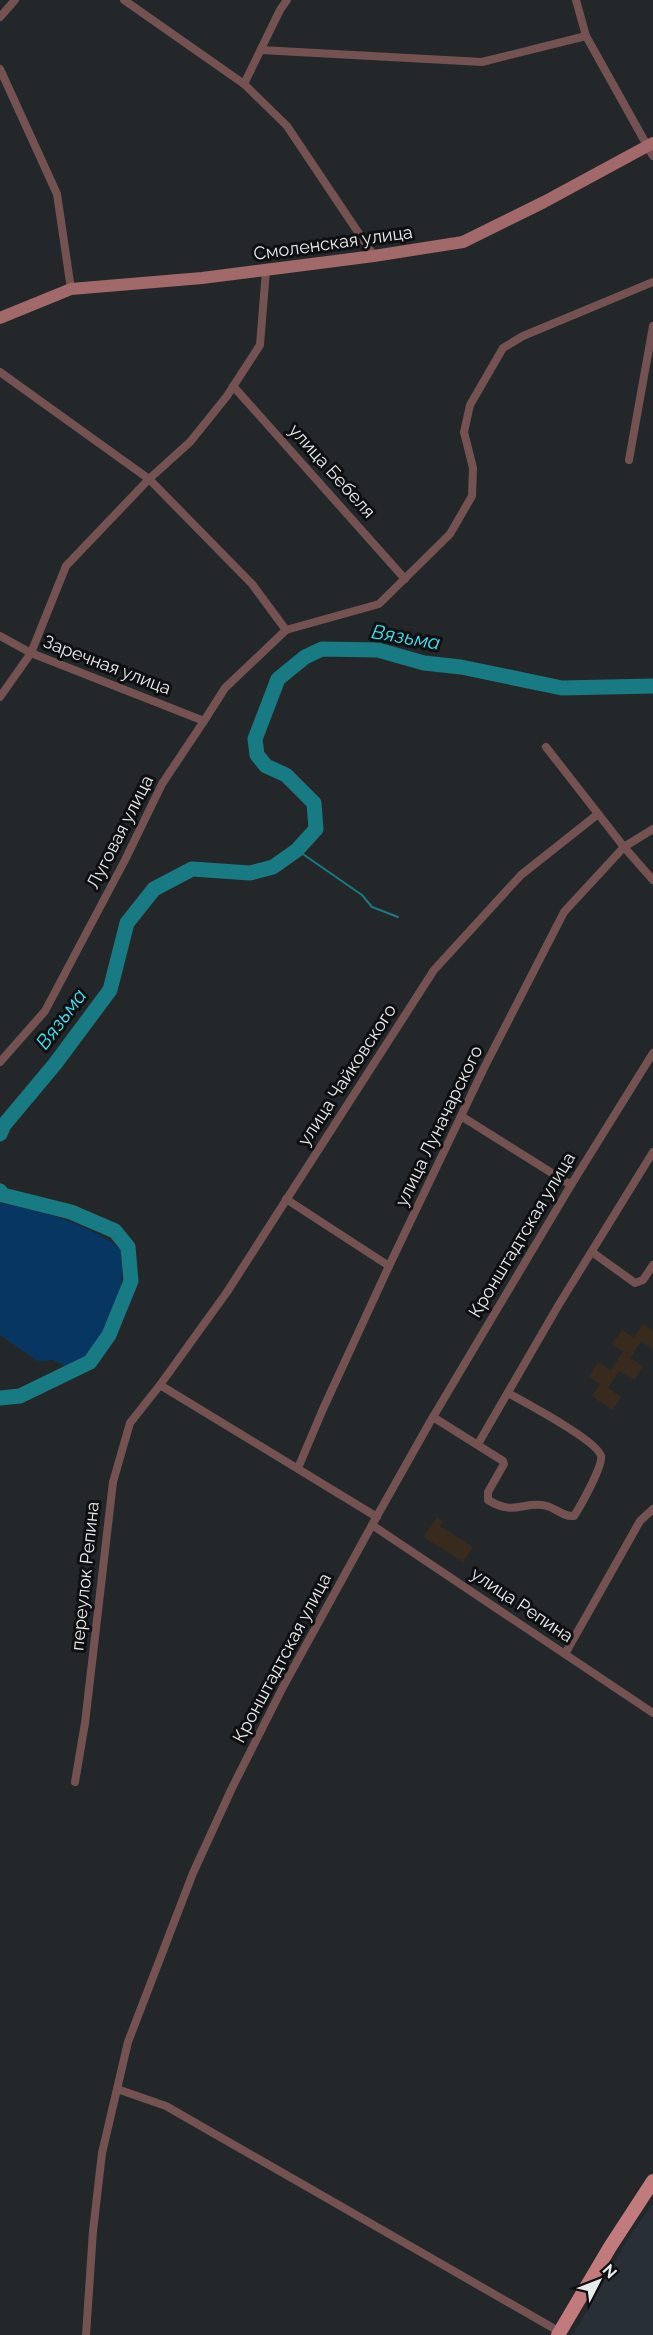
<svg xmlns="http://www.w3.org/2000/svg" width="653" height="2335" viewBox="0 0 653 2335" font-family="Raleway,sans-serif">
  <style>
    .built { fill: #282f37 }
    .education { fill: #392a1e }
    .green { fill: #083663 }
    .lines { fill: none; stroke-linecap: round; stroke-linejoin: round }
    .stream { stroke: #187a82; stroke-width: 2 }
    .river { stroke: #187a82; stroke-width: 15 }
    .street { stroke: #755252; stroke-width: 8 }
    .secondary { stroke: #a1696a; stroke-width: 12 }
    .primary { stroke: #c27b7c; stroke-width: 14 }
    .labels { text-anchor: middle; stroke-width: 6; stroke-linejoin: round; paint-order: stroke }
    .street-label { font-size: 18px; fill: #e8eaec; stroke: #0e0f11 }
    .water-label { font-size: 20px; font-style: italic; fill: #39e8f7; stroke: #0e0f11 }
  </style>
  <rect width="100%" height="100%" fill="#24272a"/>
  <polygon class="built" points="653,2203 653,2335 573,2335 628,2239"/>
  <g class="education">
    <polygon points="643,1324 653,1331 653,1349 641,1341 630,1358 643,1366 634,1380 619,1371 608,1388 621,1397 612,1410 592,1396 600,1384 589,1377 598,1362 611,1370 623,1352 612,1344 622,1330 634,1338"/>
    <polygon points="437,1517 443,1521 440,1526 473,1547 463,1562 424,1537"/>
  </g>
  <path class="green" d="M0,1203C42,1211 84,1222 120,1248C128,1291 112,1348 69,1368L53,1360L38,1361L0,1335Z"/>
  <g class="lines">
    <polyline class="stream" points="297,850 362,895 372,907 398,917"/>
    <g class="river">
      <polyline points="0,1134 4,1125 55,1064 110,990 127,923 154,889 192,869 250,873 273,867 297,850 316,829 314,803 286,775 266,766 257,755 255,739 278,679 305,657 322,649 378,650 424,663 461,667 562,688 653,686"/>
      <polyline points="0,1191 3,1195 71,1212 115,1231 128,1247 131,1281 109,1335 90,1362 20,1396 0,1398"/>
    </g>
    <g class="street">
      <polyline points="124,0 244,84 287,126 374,256"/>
      <polyline points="576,0 586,36 653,156"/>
      <polyline points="0,17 15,0"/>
      <polyline points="261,50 482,62 586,36"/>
      <polyline points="0,69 57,194 71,289"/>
      <polyline points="244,84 280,10 287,0"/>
      <polyline points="0,372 149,479 252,584 286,630 379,604 450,534 472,496 473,468 464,432 470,405 503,348 523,336 653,282"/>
      <polyline points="233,386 405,579"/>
      <polyline points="629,460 653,326"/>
      <polyline points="0,636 31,653 204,721"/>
      <polyline points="0,697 31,653 66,566 149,479 190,442 227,396 260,345 266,270"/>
      <polyline points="546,747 624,847 653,880"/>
      <polyline points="0,1062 45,1011 125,860 162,784 204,721 225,688 286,630"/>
      <polyline points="461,1116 571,1185"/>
      <polyline points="286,1199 389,1266"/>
      <polyline points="592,1252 635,1283 643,1280 653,1265"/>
      <polyline points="160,1385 377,1517"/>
      <path d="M433,1417L503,1461L504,1464L488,1492V1500C515,1517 524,1500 547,1506C557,1509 563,1517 574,1516C580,1507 603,1466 601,1456C598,1441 524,1402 508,1393"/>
      <polyline points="478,1444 558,1306 653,1152"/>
      <polyline points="298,1468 323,1409 389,1266 484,1068 564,912 624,847 653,829"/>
      <polyline points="372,1525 653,1713"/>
      <polyline points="565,1654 640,1521 653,1509"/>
      <polyline points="75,1782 85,1723 113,1482 130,1423 160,1385 227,1292 434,970 521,875 598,814"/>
      <polyline points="117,2089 166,2106 560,2332"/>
      <polyline points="86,2335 93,2231 102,2153 128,2042 193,1873 232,1788 284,1685 372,1525 430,1422 571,1185 653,1053"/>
    </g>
    <polyline class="secondary" points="0,318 71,289 202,278 374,256 463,242 544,202 653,143"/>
    <polyline class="primary" points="558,2335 610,2247 653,2181"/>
  </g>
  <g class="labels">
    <g class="street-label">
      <text transform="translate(333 243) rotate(-8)" y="6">Смоленская улица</text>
      <text transform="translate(332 471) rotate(48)" y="6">улица Бебеля</text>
      <text transform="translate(107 665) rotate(21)" y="6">Заречная улица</text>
      <text transform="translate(120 832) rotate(-63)" y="6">Луговая улица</text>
      <text transform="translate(347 1075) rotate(-57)" y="6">улица Чайковского</text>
      <text transform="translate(439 1126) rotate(-64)" y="6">улица Луначарского</text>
      <text transform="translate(522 1235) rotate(-59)" y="6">Кронштадтская улица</text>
      <text transform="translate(85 1576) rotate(-84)" y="6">переулок Репина</text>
      <text transform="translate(522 1605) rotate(34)" y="6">улица Репина</text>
      <text transform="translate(282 1658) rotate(-62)" y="6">Кронштадтская улица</text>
    </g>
    <g class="water-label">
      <text transform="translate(406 637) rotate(10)" y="7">Вязьма</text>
      <text transform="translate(61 1019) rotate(-53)" y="7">Вязьма</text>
    </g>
  </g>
  <g transform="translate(599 2281) rotate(48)" stroke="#0e0f11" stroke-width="4.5" paint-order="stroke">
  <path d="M0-4.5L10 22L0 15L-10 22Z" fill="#e8eaec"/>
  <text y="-9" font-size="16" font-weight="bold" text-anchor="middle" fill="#e8eaec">N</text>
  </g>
</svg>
